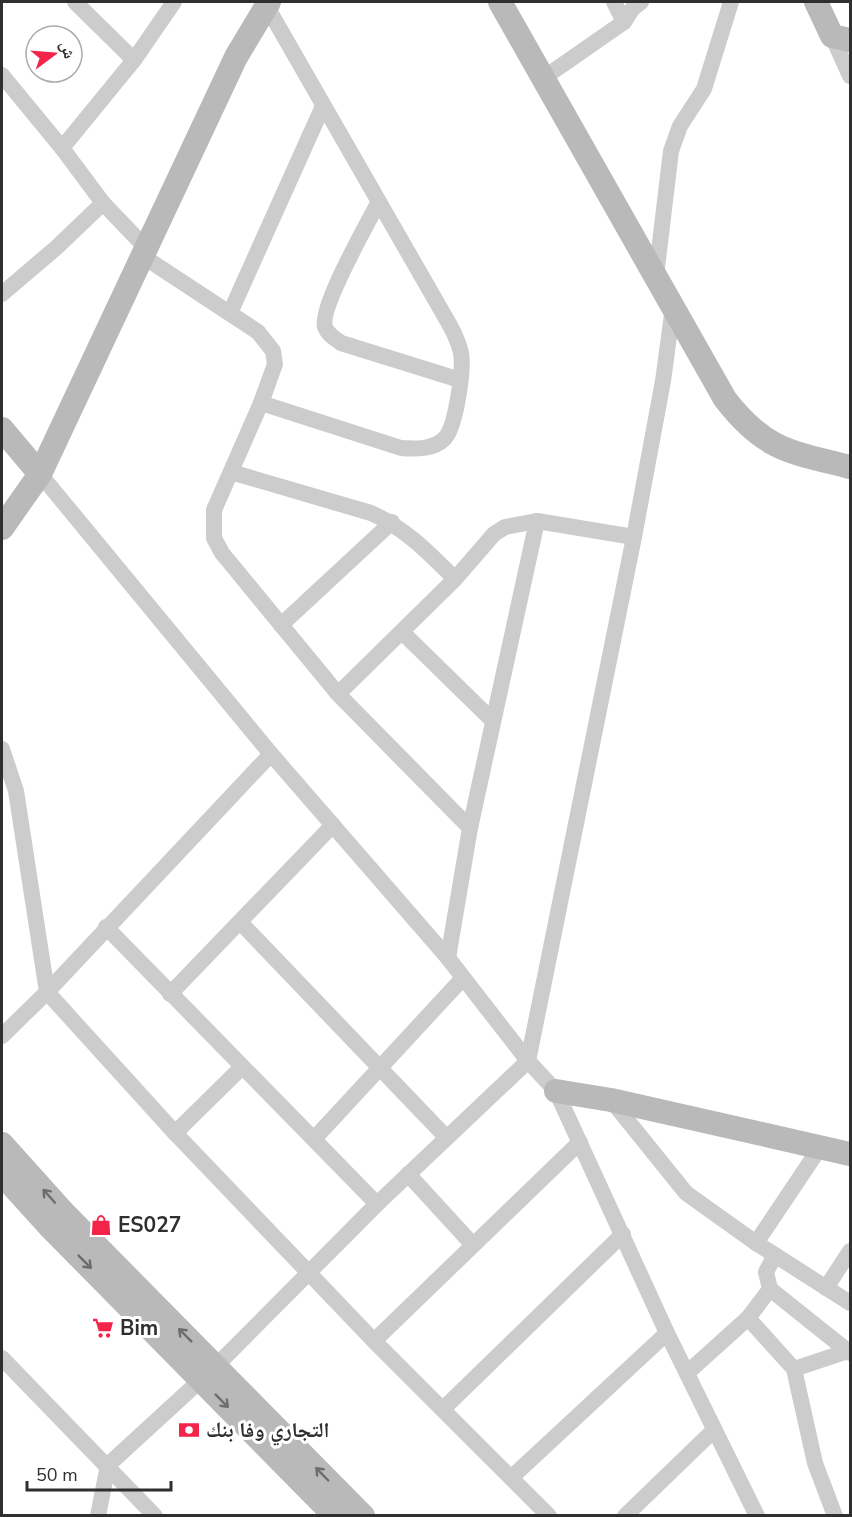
<svg xmlns="http://www.w3.org/2000/svg" width="852" height="1517" viewBox="0 0 852 1517" font-family="'Nunito Sans','Noto Naskh Arabic',sans-serif">
  <style>
    .lines { fill: none; stroke-linecap: round; stroke-linejoin: round }
    .street { stroke: #ccc; stroke-width: 16 }
    .secondary { stroke: #b9b9b9; stroke-width: 24 }
    .oneway { stroke: #6d6d6d }
    .labels { text-anchor: middle; stroke-width: 6; stroke-linejoin: round; paint-order: stroke }
    .poi-label { font-size: 21px; font-weight: bold; fill: #2f2f2f; stroke: #fff; text-anchor: start }
  </style>
  <rect width="100%" height="100%" fill="#fff"/>
  <g class="lines">
    <g class="street">
      <polyline points="75,2 134,60"/>
      <polyline points="614,2 624,22"/>
      <polyline points="832,36 850,76"/>
      <polyline points="2,75 62,148 103,203 57,247 2,294"/>
      <polyline points="545,77 624,22 633,8 641,2"/>
      <polyline points="62,148 134,60 174,2"/>
      <polyline points="103,203 146,248"/>
      <path d="M378,203C367,225 319,308 325,327C328,335 335,338 341,343L460,380"/>
      <polyline points="141,255 258,332 273,351 275,364 261,403 214,510 214,538 222,553 338,694"/>
      <polyline points="656,276 671,151 680,126 704,89 731,2"/>
      <polyline points="230,313 323,106"/>
      <path d="M261,403L401,448C415,449 434,450 445,438C456,426 464,369 461,353C458,339 451,327 444,315L266,5"/>
      <path d="M231,472L371,513C405,528 429,553 455,579"/>
      <polyline points="40,474 271,754 448,958 528,1061 556,1091 667,1333 757,1516"/>
      <polyline points="281,625 392,522"/>
      <polyline points="402,632 493,721"/>
      <polyline points="2,749 16,791 47,992 175,1133 374,1341 549,1516"/>
      <polyline points="470,828 537,521"/>
      <polyline points="240,922 446,1137"/>
      <polyline points="106,927 377,1204"/>
      <polyline points="448,958 470,828 338,694 455,579 494,534 505,527 537,521 634,537"/>
      <polyline points="170,994 333,825"/>
      <polyline points="2,1036 47,992 271,754"/>
      <polyline points="611,1100 686,1193 756,1243 850,1303"/>
      <polyline points="175,1133 242,1067"/>
      <polyline points="314,1139 463,978"/>
      <polyline points="408,1174 473,1245"/>
      <polyline points="756,1243 821,1146"/>
      <polyline points="826,1288 850,1251"/>
      <polyline points="770,1289 850,1353"/>
      <polyline points="748,1318 794,1369 815,1463 835,1516"/>
      <polyline points="374,1341 580,1142"/>
      <polyline points="2,1358 155,1516"/>
      <polyline points="794,1369 848,1351"/>
      <polyline points="687,1373 748,1318 770,1289 766,1272 775,1255"/>
      <polyline points="443,1409 623,1234"/>
      <polyline points="512,1477 667,1333"/>
      <polyline points="98,1516 108,1465 216,1366 377,1204 528,1061 634,537 663,381 673,307"/>
      <polyline points="625,1516 714,1430"/>
    </g>
    <g class="secondary">
      <path d="M500,2L725,399C765,451 791,452 850,467"/>
      <polyline points="816,2 832,36 850,40"/>
      <polyline points="2,429 40,474"/>
      <polyline points="2,528 40,474 236,57 269,2"/>
      <polyline points="556,1091 611,1100 850,1154"/>
      <polyline points="2,1144 64,1213 363,1516"/>
      <polyline points="2,1174 49,1226 335,1516"/>
    </g>
  </g>
  <defs><path id="oneway-shaft" d="M-6 0H5M1.5-3L5.5 0L1.5 3" fill="none" stroke-width="1.6" stroke-linecap="round" stroke-linejoin="round" transform="scale(1.5)"/></defs>
  <g class="oneway">
    <use href="#oneway-shaft" transform="translate(49 1196) rotate(-132)"/>
    <use href="#oneway-shaft" transform="translate(85 1262) rotate(45)"/>
    <use href="#oneway-shaft" transform="translate(185 1335) rotate(-135)"/>
    <use href="#oneway-shaft" transform="translate(222 1401) rotate(45)"/>
    <use href="#oneway-shaft" transform="translate(322 1474) rotate(-134)"/>
  </g>
  <defs>
    <symbol id="shop-bare" viewBox="-9 -9 18 18"><path d="M-5-2.5h2.3a2.7 3.5 0 0 1 5.4 0H5L5.5 6h-11ZM-1.5-2.5h3a1.5 2.3 0 0 0-3 0Z" fill="#f3234a" stroke="#fff" stroke-width="2.5" paint-order="stroke"/></symbol>
    <symbol id="supermarket-bare" viewBox="-9 -9 18 18"><path d="M-6-5.5h2.5l.6 2H6L4.5 2H-2.5L-4.4-4H-6ZM-1.5 3.2a1.3 1.3 0 1 0 .1 0ZM3 3.2a1.3 1.3 0 1 0 .1 0Z" fill="#f3234a" stroke="#fff" stroke-width="2.5" paint-order="stroke"/></symbol>
    <symbol id="bank-bare" viewBox="-9 -9 18 18"><path d="M-6-4H6V4H-6ZM0-2.3a2.3 2.3 0 1 0 0 4.6a2.3 2.3 0 1 0 0-4.6Z" fill="#f3234a" stroke="#fff" stroke-width="2.5" paint-order="stroke"/></symbol>
  </defs>
  <g fill-rule="evenodd">
    <use href="#shop-bare" x="86" y="1210" width="30" height="30"/>
    <use href="#supermarket-bare" x="88" y="1313" width="30" height="30"/>
    <use href="#bank-bare" x="174" y="1415" width="30" height="30"/>
  </g>
  <g class="labels">
    <g class="poi-label">
      <text x="118" y="1232">ES027</text>
      <text x="120" y="1335">Bim</text>
      <text x="206" y="1437">التجاري وفا بنك</text>
    </g>
  </g>
  <rect width="852" height="1517" fill="none" stroke="#2f2f2f" stroke-width="6"/>
  <g transform="translate(54 54) rotate(74)"><circle r="28" fill="#ffffff" stroke="#acacac" stroke-width="1.5"/>
  <path d="M0-4.5L10 22L0 15L-10 22Z" fill="#f3234a"/>
  <text y="-9" font-size="16" font-weight="bold" text-anchor="middle" fill="#2f2f2f">ش</text>
  </g>
  <path d="M27 1481v9h144v-9" fill="none" stroke="#2f2f2f" stroke-width="3"/>
  <text x="36" y="1481" font-size="18" fill="#2f2f2f" stroke="#ffffff" stroke-width="4.5" paint-order="stroke">50 m</text>
</svg>
